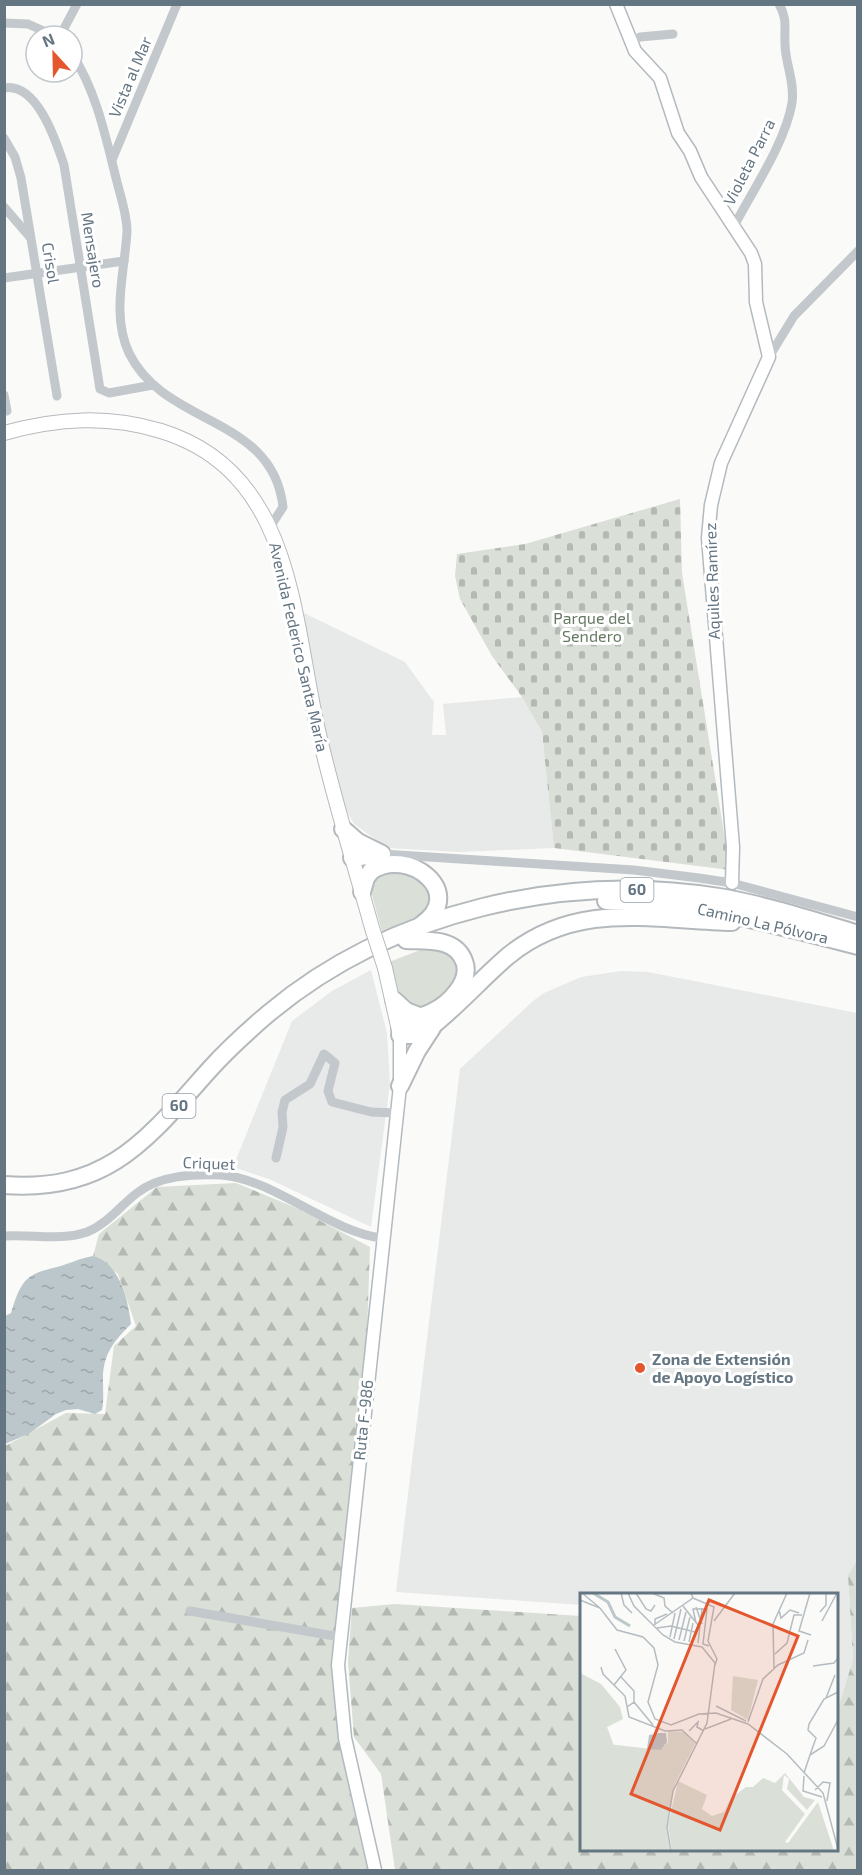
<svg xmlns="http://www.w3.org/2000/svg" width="862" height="1875" viewBox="0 0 862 1875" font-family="'Exo 2',sans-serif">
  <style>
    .built { fill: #e8e9e9 }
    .green { fill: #dadfd7 }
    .forest { fill: url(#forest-firs) }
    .cemetery { fill: url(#cemetery-stones) }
    .water { fill: url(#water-ripples) }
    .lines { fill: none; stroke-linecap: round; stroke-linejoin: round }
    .secondary-casing { stroke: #b3babf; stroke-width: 15 }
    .primary-casing { stroke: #b5babe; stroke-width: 16 }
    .highway-casing { stroke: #b4b9bd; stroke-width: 20 }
    .street { stroke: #c3c8cc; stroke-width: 9 }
    .secondary { stroke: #fff; stroke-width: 12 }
    .primary { stroke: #fff; stroke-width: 14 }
    .highway { stroke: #fff; stroke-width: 16 }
    .primary-bridge-casing { stroke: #b5babe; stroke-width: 16; stroke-linecap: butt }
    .primary-bridge { stroke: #fff; stroke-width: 14 }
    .poi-dot { fill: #e4572e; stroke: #fff; stroke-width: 2 }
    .labels { text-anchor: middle; stroke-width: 6; stroke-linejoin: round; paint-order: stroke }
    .shield { fill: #fff; stroke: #939fa8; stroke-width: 1.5 }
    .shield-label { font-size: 15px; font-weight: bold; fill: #657683 }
    .street-label { font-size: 16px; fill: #657683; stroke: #fff }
    .park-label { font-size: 16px; fill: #687a64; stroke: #fff }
    .poi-label { font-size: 16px; font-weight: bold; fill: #657683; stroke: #fff; text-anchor: start }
    .inset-river { fill: none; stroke: #bbc7cb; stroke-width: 3 }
    .inset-road { fill: none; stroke: #b5bdc2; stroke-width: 1.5 }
    .view { fill: #e4572e; fill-opacity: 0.15; stroke: #e4572e; stroke-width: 3 }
    .inset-edge { fill: none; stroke: #657683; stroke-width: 3 }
  </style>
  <defs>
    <pattern id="forest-firs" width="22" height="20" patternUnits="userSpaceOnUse" patternTransform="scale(1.5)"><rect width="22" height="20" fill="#dadfd7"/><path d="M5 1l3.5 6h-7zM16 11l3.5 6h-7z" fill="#b4b9b4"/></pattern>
    <pattern id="cemetery-stones" width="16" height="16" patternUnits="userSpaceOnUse" patternTransform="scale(1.5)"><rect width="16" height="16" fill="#dadfd7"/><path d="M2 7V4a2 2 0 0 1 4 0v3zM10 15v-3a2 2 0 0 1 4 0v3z" fill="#b4b9b4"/></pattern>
    <pattern id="water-ripples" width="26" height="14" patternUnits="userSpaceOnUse" patternTransform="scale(1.5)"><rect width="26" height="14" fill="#bbc7cb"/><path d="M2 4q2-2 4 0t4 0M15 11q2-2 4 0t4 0" fill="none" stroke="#9ca6aa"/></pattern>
  </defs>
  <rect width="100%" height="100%" fill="#fafaf8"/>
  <g class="built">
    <polygon points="304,613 405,662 434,702 432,735 446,735 443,704 522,697 542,732 554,848 459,852 388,848 354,824 341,800 333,759 324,736 302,623"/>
    <polygon points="371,970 387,1033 390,1084 371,1227 269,1179 233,1167 292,1021 332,991"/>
    <polygon points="621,971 648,972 857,1013 858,1561 848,1575 853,1660 837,1711 836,1594 582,1594 581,1605 396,1592 460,1069 533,1001 544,993 581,977"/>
  </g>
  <g class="green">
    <path d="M387,871C395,872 407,872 414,876C429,884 435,902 421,914C411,923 395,927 382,932L370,888L372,881Z"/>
    <polygon points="423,949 444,951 455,957 459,977 437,1003 422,1010 400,1001 389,962"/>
  </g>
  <g class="forest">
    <path d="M236,1183L294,1207L370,1247L366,1363L334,1645C333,1723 350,1796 368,1870H5V1446L66,1413L105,1414L114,1346L136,1326L118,1274L93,1256L99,1234L157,1187Z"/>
    <polygon points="857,1561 857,1870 395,1870 381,1774 354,1737 348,1662 352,1608 395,1604 581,1616 582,1850 836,1850 837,1711 853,1660 848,1575"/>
  </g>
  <polygon class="cemetery" points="680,499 682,573 730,870 554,848 542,732 522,697 492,656 460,599 455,576 457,554 525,544"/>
  <path class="water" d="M93,1256C120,1263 128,1300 131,1324C114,1341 102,1355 103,1382C103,1392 104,1400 102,1410L95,1414L78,1409L66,1410L56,1414L30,1433L5,1444V1316L11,1313C21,1281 25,1274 57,1267C69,1264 80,1258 93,1256Z"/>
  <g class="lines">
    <defs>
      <g id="secondary">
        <polyline points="616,4 635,51 660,78 678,133 690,151 701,177 751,253 755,264 756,302 769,357 721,463 711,505 708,538 733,847 732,883"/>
        <polyline points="375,1870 345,1738 338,1665 400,1086 400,1035"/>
      </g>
      <g id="primary">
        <path d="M4,433C58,418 108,415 161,431C291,471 292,610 316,721C331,791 353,859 372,928"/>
        <polyline points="385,968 400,1035"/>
      </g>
      <g id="highway">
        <polyline points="343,829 358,842 382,854"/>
        <polyline points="352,858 381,854"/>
        <path d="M371,871C408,846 468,893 421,925"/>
        <polyline points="362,892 366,878 377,863"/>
        <path d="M606,901C693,902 774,924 858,946"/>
        <polyline points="394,1000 406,1011 419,1016"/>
        <path d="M400,1029C409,1019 420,1018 432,1012C449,1004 472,981 464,961C455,937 426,941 406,940"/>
        <path d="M400,1035H416L427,1030C456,1008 480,980 508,956C577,900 652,920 732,922"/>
        <polyline points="400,1086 417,1051 432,1028"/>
        <path d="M4,1185C109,1193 148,1138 210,1069C228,1049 249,1030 269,1013C391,911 564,872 719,897C766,905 812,920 858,934"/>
      </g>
    </defs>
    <use href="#secondary" class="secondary-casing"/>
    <use href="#primary" class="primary-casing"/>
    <use href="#highway" class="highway-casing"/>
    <g class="street">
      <polyline points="4,23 28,24 55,36"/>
      <polyline points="60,36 77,4"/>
      <polyline points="632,41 640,37 673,34"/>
      <path d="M72,54C97,92 106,139 117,182C121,198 127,215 127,231C125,271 111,315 129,353C165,427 273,415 283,507L270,527"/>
      <path d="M4,88C37,82 56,141 64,165L100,389L109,393L153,385"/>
      <polyline points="4,138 15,157 21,178 57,396"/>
      <polyline points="112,160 177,4"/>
      <polyline points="4,207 30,237"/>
      <path d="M733,228C752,191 785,144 792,103C795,81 785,63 785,44C784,28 788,20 779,4"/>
      <polyline points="4,278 124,261"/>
      <polyline points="769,357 794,316 858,251"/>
      <polyline points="4,395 7,411"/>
      <polyline points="382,854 634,870 699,878 732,883 858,917"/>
      <polyline points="276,1158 283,1127 282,1112 285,1100 310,1084 324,1054 335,1063 328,1091 332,1102 371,1112 397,1113"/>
      <path d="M4,1236C31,1234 62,1241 87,1232C107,1224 120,1206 137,1193C160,1175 193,1174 221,1175C272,1178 330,1232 382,1238"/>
      <polyline points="190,1611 340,1637"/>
    </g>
    <use href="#secondary" class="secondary"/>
    <use href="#primary" class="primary"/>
    <use href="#highway" class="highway"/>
    <defs>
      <polyline id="primary-bridge" points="372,928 385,968"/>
    </defs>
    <use href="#primary-bridge" class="primary-bridge-casing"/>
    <use href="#primary-bridge" class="primary-bridge"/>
  </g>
  <circle class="poi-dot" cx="640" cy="1368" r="6"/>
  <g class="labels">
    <g class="shield">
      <rect x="620.5" y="878" width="33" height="24" rx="4.5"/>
      <rect x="162.5" y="1094" width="33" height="24" rx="4.5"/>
    </g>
    <g class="shield-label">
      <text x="637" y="895">60</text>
      <text x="179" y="1111">60</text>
    </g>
    <g class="street-label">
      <text transform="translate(130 77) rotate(-67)" y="6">Vista al Mar</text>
      <text transform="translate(749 162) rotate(-63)" y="6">Violeta Parra</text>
      <text transform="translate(93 250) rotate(81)" y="6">Mensajero</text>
      <text transform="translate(51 263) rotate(81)" y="6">Crisol</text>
      <text transform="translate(712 581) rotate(-92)" y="6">Aquiles Ramírez</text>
      <text transform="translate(299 647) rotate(77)" y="6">Avenida Federico Santa María</text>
      <text transform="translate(763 923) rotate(13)" y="6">Camino La Pólvora</text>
      <text transform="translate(209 1163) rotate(2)" y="6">Criquet</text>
      <text transform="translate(363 1420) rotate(-84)" y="6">Ruta F-986</text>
    </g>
    <g class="park-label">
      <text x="592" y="624">Parque del<tspan x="592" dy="18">Sendero</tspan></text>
    </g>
    <g class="poi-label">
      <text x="652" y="1365">Zona de Extensión<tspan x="652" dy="18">de Apoyo Logístico</tspan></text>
    </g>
  </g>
  <g transform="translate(580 1593)">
    <rect width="258" height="258" fill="#fafaf8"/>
    <path d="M0,80L21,91L40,114L43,126L27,134L34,153L0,149Z" fill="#dadfd7"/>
    <path d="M88,138L104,139L115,151L95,191L87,230L91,258H0V148L81,157L88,149ZM205,180L224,204L235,207L227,217L207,196L209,186L204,182L202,197L225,221L205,249L208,250L238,209L254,258H92L88,232L98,188L127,202L122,216L132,223L144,219L151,205L166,194H173L183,185L195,190Z" fill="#dadfd7"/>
    <path d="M153,83L178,87L168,127L151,117Z" fill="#dadfd7"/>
    <path d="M80,140H86L87,149L81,157L67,156L69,142Z" fill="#bbc7cb"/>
    <path class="inset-river" d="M13,0L28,9L35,24L50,33"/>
    <path class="inset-road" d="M2,0L20,15M41,0L44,12L52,20M48,0L54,13L83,42L95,49L122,54L135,70L127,130L93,198L87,234L91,258M56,0L66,16L71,18L75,12M72,0L84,5L85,13L93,20M230,0L219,38L231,42M113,5L134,14L128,48L137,66L135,72M0,7L20,15L37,37L63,44L74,55L78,72L68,109L75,126L91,132L119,121L136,120L168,131L207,161L243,200L258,256M103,13L118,32L112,49M116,14L122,31M199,17L201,25L210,17L219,20M240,19L246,12V0M134,28L155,0M242,28L257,0M116,30L113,16H127L123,51L129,53M74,32L113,5L111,0M75,32V26L87,21M77,35L91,33L115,39M90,44L95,20M94,46L101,16M99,47L106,19M104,48L110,24M109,49L113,30M118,50L122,15M195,61L207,50L214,22H222M233,73L254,70L258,65M21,74L23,81L45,103L49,124L85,138L102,137L117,151M194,76L193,31L207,0M41,84L54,98V109L47,114M34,92L46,77L35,56M246,105L255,82M54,109L73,132M136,113L166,128M168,129L183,86L198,72L224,60L228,47M125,136L151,126M109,138L118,129L117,134L124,138M230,162L236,145L228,137L229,131L244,106L258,99M224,180L230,162L244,153L258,127M224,183L223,198L242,204M235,197L243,189L250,190L247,208"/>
    <path class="view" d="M129,7L218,43L140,237L51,201Z"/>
    <rect width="258" height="258" class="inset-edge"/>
  </g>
  <rect width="862" height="1875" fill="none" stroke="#657683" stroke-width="12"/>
  <g transform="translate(54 54) rotate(338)"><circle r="28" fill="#ffffff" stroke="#c1c8cd" stroke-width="1.5"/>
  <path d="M0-4.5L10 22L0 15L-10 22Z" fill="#e4572e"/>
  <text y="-9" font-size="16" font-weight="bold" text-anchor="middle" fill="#657683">N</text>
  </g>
</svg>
